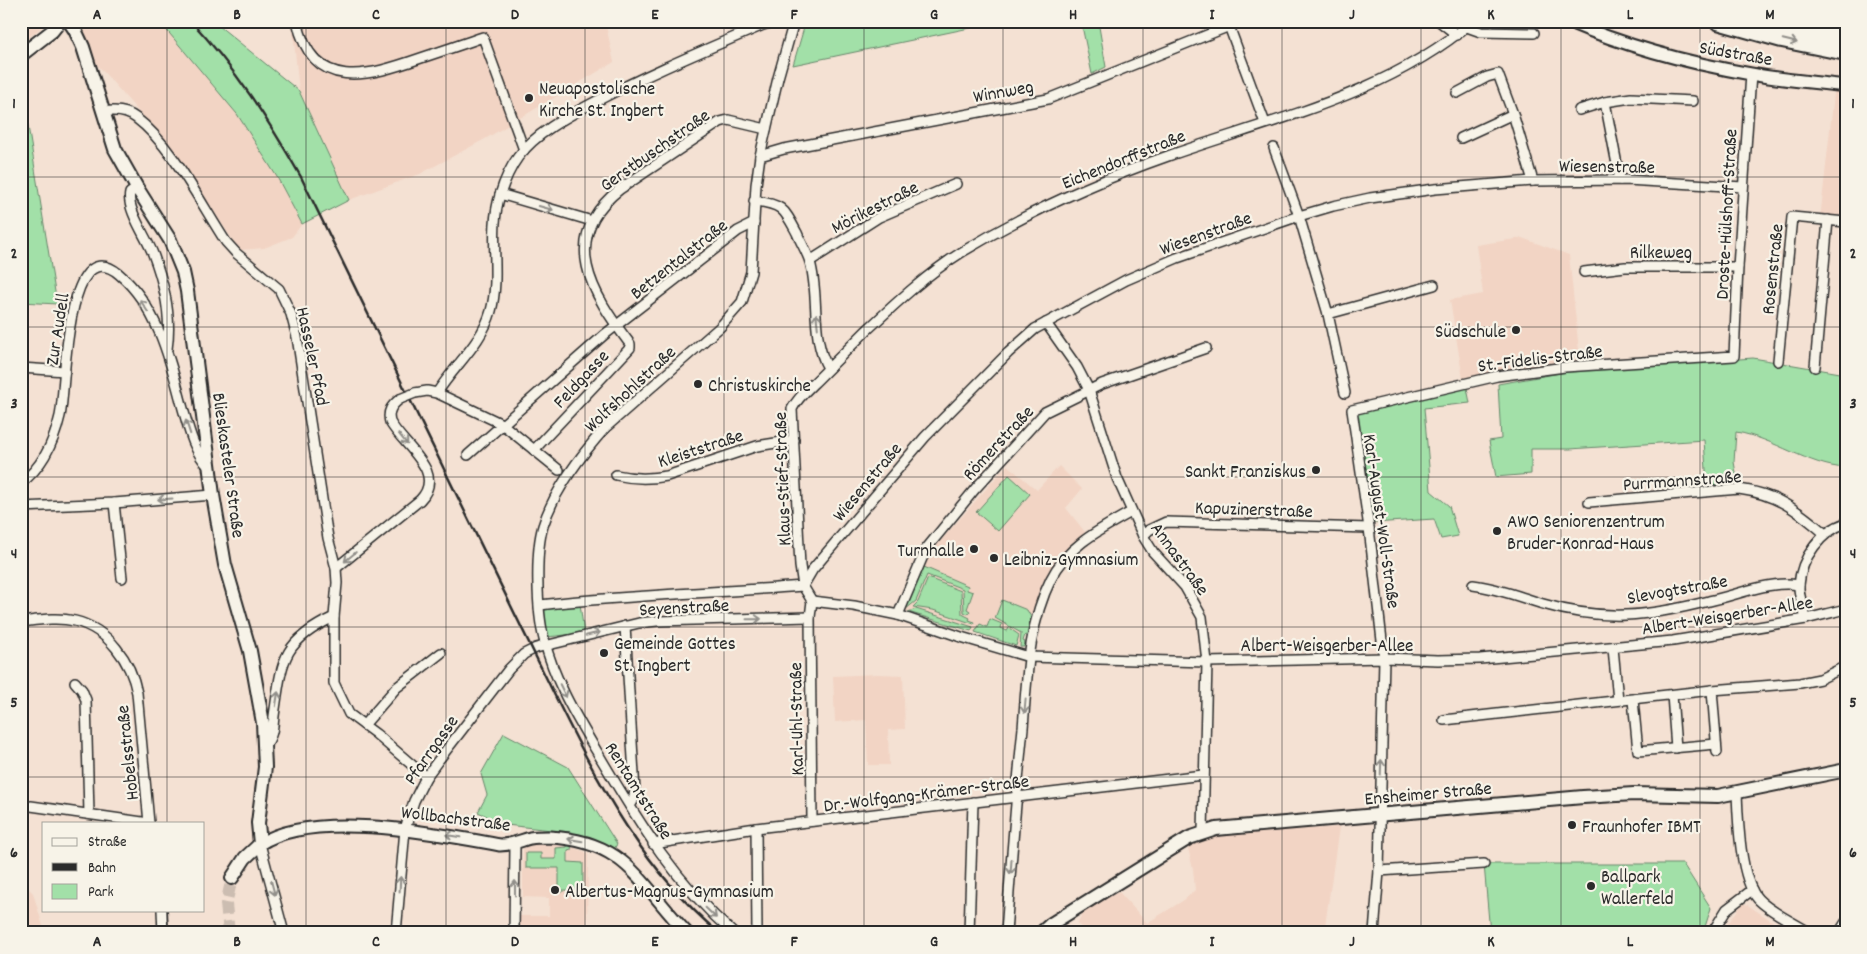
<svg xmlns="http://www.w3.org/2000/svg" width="1867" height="954" viewBox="0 0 1867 954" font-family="Dekko,sans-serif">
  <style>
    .built { fill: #f2d4c4 }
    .green { fill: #a2e0a8; stroke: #66866a }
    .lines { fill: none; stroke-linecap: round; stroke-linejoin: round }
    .secondary-tunnel { stroke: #ccbdb1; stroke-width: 12; stroke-dasharray: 12 6; stroke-linecap: butt }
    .minor-casing { stroke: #2b2b2b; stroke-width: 12 }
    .tertiary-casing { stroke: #2b2b2b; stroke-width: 15 }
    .secondary-casing { stroke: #2b2b2b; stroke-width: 16 }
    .motorway-casing { stroke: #2b2b2b; stroke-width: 20 }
    .minor { stroke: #f7f3e8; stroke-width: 9 }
    .tertiary { stroke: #f7f3e8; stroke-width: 11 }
    .secondary { stroke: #f7f3e8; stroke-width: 12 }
    .motorway { stroke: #f7f3e8; stroke-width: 16 }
    .rail { stroke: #2b2b2b; stroke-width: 2.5 }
    .minor-bridge-casing { stroke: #2b2b2b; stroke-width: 12; stroke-linecap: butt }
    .minor-bridge { stroke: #f7f3e8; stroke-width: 9 }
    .oneway { stroke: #918f8a }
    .grid { fill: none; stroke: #2b2b2b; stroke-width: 1; stroke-opacity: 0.55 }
    .poi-dot { fill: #2b2b2b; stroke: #f7f3e8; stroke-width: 2 }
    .labels { text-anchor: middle; stroke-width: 4.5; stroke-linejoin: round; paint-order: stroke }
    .street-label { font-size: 19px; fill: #2b2b2b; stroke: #f7f3e8 }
    .poi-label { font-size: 19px; fill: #2b2b2b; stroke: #f7f3e8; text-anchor: start }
    .neatline { fill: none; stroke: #2b2b2b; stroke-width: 2 }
    .grid-label { font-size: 16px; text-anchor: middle; font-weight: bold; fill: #2b2b2b }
  </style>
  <rect width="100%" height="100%" fill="#f4e1d3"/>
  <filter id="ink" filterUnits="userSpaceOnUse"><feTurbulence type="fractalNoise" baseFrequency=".02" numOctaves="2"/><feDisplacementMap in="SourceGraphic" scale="10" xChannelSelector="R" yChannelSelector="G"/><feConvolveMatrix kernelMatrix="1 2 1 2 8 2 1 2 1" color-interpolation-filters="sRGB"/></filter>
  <g filter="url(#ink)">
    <g class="built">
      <polygon points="21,21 49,21 21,44"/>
      <polygon points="59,21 159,21 237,114 277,177 302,224 292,237 264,248 239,250 180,159"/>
      <polygon points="292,21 605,21 614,62 485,139 420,174 349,200 299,91"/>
      <polygon points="1835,85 1846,86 1846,222 1820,219"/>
      <polygon points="1522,238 1569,255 1580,360 1463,379 1450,300 1483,294 1476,245"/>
      <polygon points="1007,465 1037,490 1059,466 1082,489 1066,508 1085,532 1054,564 1044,582 1031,617 1027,636 1025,635 1023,641 1025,642 1025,645 1023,647 906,611 931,552"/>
      <polygon points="878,674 903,675 905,729 888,730 889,765 868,765 866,720 835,722 833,676"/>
      <polygon points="1339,827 1324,933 1089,933 1077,924 1084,910 1119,892 1147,923 1184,900 1195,890 1193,869 1187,844 1201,837 1229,834"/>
      <polygon points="533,845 554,845 575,848 588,853 587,933 520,933 520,916 549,916 549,898 523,897 523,849 526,846"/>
      <polygon points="21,881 33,893 45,933 21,933"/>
      <polygon points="1743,903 1746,904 1790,933 1721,933"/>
    </g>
    <g class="green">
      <polygon points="159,21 213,21 299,91 349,200 302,224 277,177 237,114"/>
      <polygon points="806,21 1003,21 793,65"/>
      <polygon points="1081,21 1098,21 1106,67 1092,74"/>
      <polygon points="21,83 57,304 21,302"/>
      <path d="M1753,358L1846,374V468C1808,466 1774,438 1736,432L1734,462L1738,484L1707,485L1704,440L1570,449H1531V474L1496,477L1489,441L1501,439L1498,384L1566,372Z"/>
      <polygon points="1466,383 1470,403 1424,408 1431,491 1449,506 1458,536 1441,539 1434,519 1373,523 1356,413"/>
      <polygon points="1009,475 1030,494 998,531 976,512"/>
      <polygon points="924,567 968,586 967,590 973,592 967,609 970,611 968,614 964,612 963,589 927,575 916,601 906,609"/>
      <polygon points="928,578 961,591 962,614 970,618 969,620 975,622 974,624 933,610 913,607 918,602"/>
      <polygon points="1002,600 1027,610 1031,617 1027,636 1025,635 1023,641 1025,642 1024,647 1020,647 1021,633 995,618"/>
      <polygon points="580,604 584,633 547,637 544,607"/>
      <polygon points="916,609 973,627 971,631 908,612"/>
      <polygon points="990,619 1002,624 1001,628 1007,631 1009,628 1019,635 1016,646 975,632 980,624 987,627"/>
      <polygon points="504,733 568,767 617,844 613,851 573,834 571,850 568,851 568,862 583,863 583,891 563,890 563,892 559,892 559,868 526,868 526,853 541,853 541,859 556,859 556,848 567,847 570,832 506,825 478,812 487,795 481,774"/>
      <polygon points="1484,864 1683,864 1711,908 1703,933 1490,933"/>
    </g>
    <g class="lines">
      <polyline class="secondary-tunnel" points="229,933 226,904 232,878"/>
      <defs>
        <g id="minor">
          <path d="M297,21C313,94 369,76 421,58C442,51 463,44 483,37L524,150"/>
          <polyline points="1439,21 1457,35"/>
          <polyline points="1229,26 1265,123"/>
          <polyline points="1467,27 1481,32 1534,33"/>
          <polyline points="1457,93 1487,77 1498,74 1513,114"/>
          <polyline points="1605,102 1631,98 1693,101"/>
          <polyline points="1579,110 1605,102 1620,180"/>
          <path d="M103,112C114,110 127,111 136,118C172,145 201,204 226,242L236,253L279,289L291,314L297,337L328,538L336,568L337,583L334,617V683L349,714L376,734L426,777"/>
          <polyline points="1461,138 1513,114 1533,181"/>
          <polyline points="1274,148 1299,216 1328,314 1434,285"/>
          <polyline points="760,156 784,149 1048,99 1242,21"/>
          <path d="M137,188L130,193C126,209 147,238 153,254C164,283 172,317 167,349"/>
          <polyline points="500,194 592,221"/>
          <path d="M754,201C783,204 784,209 797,233C801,243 807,252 810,262C820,296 810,337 828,368"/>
          <polyline points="810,261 879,217 956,184"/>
          <polyline points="1584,272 1625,267 1738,267"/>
          <polyline points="1328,314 1345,393"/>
          <polyline points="1046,323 1077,367 1089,390 1117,478 1143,536 1153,552 1185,587 1202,617 1207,662 1203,832"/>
          <polyline points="1778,361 1792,217 1846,222"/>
          <polyline points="1815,367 1828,220"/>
          <polyline points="21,368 65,371"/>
          <polyline points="415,393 427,391 437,393 502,424 559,470"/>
          <path d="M437,393C454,366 482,343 491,311C501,273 488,233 500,195C504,182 510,168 518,157C535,134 566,117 591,104C647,74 705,50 763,25L778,21"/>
          <path d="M534,450L630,348V344C592,294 557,238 620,189L720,122L728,120L766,129"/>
          <polyline points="468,455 604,335 738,231 754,223"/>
          <path d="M616,475C633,479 650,479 667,476L757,446L794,440"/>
          <path d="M21,483C42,467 54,442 60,416C66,392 64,229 119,274C157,306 170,359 182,405C188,426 193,451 209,467"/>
          <path d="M1589,502L1739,489C1776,494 1796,509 1824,533"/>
          <polyline points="114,503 122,578"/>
          <polyline points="21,507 114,503 213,495"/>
          <polyline points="1143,536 1149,530 1166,522 1369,528"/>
          <path d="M336,568L420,500C447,472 403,446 390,422C387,411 392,405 400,399"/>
          <path d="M1473,585C1498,588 1520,597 1543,604C1570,612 1599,616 1626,615C1654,614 1682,608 1709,601C1738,595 1769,580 1799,585"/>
          <polyline points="803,586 813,569 925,437 1008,353 1035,329 1126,280 1177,258 1299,216 1333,206 1370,198 1435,189 1533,181 1627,180 1743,187"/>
          <polyline points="812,601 854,606 898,615 961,637 1029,657 1207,662 1384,658 1438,660 1480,659 1673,641 1806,619 1846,609"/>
          <path d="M812,601L803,586L800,566L792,409C798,397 809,388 818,379C834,363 850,347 866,331C896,303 927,274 962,252C1026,213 1097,181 1168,156C1273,119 1387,95 1473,21"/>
          <path d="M540,605C627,595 715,593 803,586"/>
          <polyline points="898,615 926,549 975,489 1045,412 1102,384 1206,348"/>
          <path d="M1806,619C1804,609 1798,595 1799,585C1801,558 1821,531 1846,523"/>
          <path d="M21,622C39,620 57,617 75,621C108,629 131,661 137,693L149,823"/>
          <polyline points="625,626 635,791 633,801 630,806"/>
          <polyline points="1613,648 1618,700"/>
          <polyline points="75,682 82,690 86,700 89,814"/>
          <polyline points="1712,690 1717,752"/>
          <polyline points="1672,695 1676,748"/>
          <polyline points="1633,700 1638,751 1716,744"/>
          <polyline points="1444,720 1712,690 1800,683 1820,679 1846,666"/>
          <polyline points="364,725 396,688 441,653"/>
          <path d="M265,745C273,737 273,726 274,716C282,663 280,642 334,617"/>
          <path d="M1737,793C1738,820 1740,879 1758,899C1770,912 1795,923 1810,933"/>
          <polyline points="31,806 149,823"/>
          <polyline points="812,821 810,617 812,601"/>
          <polyline points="756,828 757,933"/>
          <polyline points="260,844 284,933"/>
          <polyline points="653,844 756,828 1203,775"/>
          <polyline points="1379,871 1484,864"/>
          <polyline points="162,910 163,933"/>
          <polyline points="396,933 405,829 414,801 426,777 437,762 509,669 524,654 536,648 639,623 657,621 810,617"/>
          <polyline points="514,933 515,844"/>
          <path d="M733,933C676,883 641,826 603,762C580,723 555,684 544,639C537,613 535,552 543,526C554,490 581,455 606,427L720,327L742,302L751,272L756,185L760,156L778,78L794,21"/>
          <polyline points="969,933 973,802"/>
          <path d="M1006,933C1011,864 1016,796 1023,728C1027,678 1028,625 1051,579C1067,546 1101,529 1131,512"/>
          <polyline points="1374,933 1379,871 1384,658 1369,528 1352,410 1497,376 1565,367 1734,356 1738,267 1751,74"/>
          <polyline points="1712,933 1727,909 1752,890"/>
          <polyline points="1839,933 1846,922"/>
        </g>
        <g id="tertiary">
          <path d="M1567,21C1625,46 1688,63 1751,74C1782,80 1814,82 1846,86"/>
          <path d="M260,844C313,809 439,834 500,845C512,845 519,841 530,838C536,837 543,837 549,837C626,840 640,884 687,933"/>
        </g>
        <g id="secondary">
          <polyline points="69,21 75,30 83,47 115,149 137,188 170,240 183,272 187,291 213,495 225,565 250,651 263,723 265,767 258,823 260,844 245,858 232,878"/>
          <polyline points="21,55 52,31 60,21"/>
          <polyline points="1041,933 1051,924 1189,838 1216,829 1583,797 1634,794 1718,796 1846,770"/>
        </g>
        <g id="motorway">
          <polyline points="1718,21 1782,39 1846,52"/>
          <polyline points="1772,21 1846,38"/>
        </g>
      </defs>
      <use href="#minor" class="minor-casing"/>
      <use href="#tertiary" class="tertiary-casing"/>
      <use href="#secondary" class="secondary-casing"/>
      <use href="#motorway" class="motorway-casing"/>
      <use href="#minor" class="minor"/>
      <use href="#tertiary" class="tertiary"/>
      <use href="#secondary" class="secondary"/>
      <use href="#motorway" class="motorway"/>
      <path class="rail" d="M191,21C235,68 269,121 301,177L560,706C601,789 646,872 719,933"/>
      <defs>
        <polyline id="minor-bridge" points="400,399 415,393"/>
      </defs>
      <use href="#minor-bridge" class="minor-bridge-casing"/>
      <use href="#minor-bridge" class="minor-bridge"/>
    </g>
    <defs><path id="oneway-shaft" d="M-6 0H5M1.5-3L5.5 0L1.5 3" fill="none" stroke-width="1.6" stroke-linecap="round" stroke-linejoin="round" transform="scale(1.25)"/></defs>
    <g class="oneway">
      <use href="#oneway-shaft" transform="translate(1790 41) rotate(13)"/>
      <use href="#oneway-shaft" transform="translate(546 208) rotate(16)"/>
      <use href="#oneway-shaft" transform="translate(144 306) rotate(-123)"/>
      <use href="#oneway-shaft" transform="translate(817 321) rotate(-96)"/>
      <use href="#oneway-shaft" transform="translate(188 427) rotate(-108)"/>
      <use href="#oneway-shaft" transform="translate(403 439) rotate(51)"/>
      <use href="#oneway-shaft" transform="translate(165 499) rotate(176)"/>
      <use href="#oneway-shaft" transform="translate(350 557) rotate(140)"/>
      <use href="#oneway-shaft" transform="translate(754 619) rotate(-1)"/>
      <use href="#oneway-shaft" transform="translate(593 634) rotate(-14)"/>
      <use href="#oneway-shaft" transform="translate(563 691) rotate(64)"/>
      <use href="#oneway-shaft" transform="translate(277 699) rotate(-81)"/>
      <use href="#oneway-shaft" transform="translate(1025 706) rotate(95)"/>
      <use href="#oneway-shaft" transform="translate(1381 767) rotate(-88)"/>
      <use href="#oneway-shaft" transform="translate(453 836) rotate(-170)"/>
      <use href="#oneway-shaft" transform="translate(575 840) rotate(-171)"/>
      <use href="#oneway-shaft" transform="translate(1011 867) rotate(94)"/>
      <use href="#oneway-shaft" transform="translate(400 884) rotate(-87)"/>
      <use href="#oneway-shaft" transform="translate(273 888) rotate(75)"/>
      <use href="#oneway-shaft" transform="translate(515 888) rotate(-90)"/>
      <use href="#oneway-shaft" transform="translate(711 913) rotate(44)"/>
    </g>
  </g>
  <path class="grid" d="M167,21V823M306,21V933M446,21V933M585,21V933M724,21V933M864,21V933M1003,21V933M1143,21V933M1282,21V933M1421,21V933M1561,21V933M1700,21V933M21,177H1846M21,327H1846M21,477H1846M21,627H1846M21,777H1846M167,910V933"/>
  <g class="poi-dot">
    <circle cx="529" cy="98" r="5"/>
    <circle cx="1516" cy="330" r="5"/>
    <circle cx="698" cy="384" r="5"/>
    <circle cx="1316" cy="470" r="5"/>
    <circle cx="1497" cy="531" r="5"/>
    <circle cx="974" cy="549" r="5"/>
    <circle cx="994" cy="558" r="5"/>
    <circle cx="604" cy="653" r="5"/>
    <circle cx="1572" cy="825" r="5"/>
    <circle cx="1591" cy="886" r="5"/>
    <circle cx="555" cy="890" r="5"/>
  </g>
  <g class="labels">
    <g class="street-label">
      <text transform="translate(1736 52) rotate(10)" y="7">Südstraße</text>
      <text transform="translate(1003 90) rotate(-10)" y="7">Winnweg</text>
      <text transform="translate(654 149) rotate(-35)" y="7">Gerstbuschstraße</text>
      <text transform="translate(1123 158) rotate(-22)" y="7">Eichendorffstraße</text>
      <text transform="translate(1607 165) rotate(1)" y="7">Wiesenstraße</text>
      <text transform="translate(874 206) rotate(-27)" y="7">Mörikestraße</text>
      <text transform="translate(1725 214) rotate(-87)" y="7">Droste-Hülshoff-Straße</text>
      <text transform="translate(1205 232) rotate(-20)" y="7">Wiesenstraße</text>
      <text x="1661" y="258">Rilkeweg</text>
      <text transform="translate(678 258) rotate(-38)" y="7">Betzentalstraße</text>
      <text transform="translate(1771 269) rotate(-84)" y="7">Rosenstraße</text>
      <text transform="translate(56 329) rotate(-81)" y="7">Zur Audell</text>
      <text transform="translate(314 356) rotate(78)" y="7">Hasseler Pfad</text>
      <text transform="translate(1540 357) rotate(-7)" y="7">St.-Fidelis-Straße</text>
      <text transform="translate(580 378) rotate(-47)" y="7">Feldgasse</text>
      <text transform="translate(629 388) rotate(-43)" y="7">Wolfshohlstraße</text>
      <text transform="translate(997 442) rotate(-47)" y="7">Römerstraße</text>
      <text transform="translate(700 447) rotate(-18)" y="7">Kleiststraße</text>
      <text transform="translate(230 465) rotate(82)" y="7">Blieskasteler Straße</text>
      <text transform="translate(781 479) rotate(-92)" y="7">Klaus-Stief-Straße</text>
      <text transform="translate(1682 479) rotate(-4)" y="7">Purrmannstraße</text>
      <text transform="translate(866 481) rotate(-50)" y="7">Wiesenstraße</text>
      <text transform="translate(1254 508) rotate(2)" y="7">Kapuzinerstraße</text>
      <text transform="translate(1383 521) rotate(82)" y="7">Karl-August-Woll-Straße</text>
      <text transform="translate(1181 558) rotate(54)" y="7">Annastraße</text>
      <text transform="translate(1677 588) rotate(-10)" y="7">Slevogtstraße</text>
      <text transform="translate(684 606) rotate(-3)" y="7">Seyenstraße</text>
      <text transform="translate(1727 614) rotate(-9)" y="7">Albert-Weisgerber-Allee</text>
      <text x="1327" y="651">Albert-Weisgerber-Allee</text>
      <text transform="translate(795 719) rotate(-91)" y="7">Karl-Uhl-Straße</text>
      <text transform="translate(430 749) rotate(-55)" y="7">Pfarrgasse</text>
      <text transform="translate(126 753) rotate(-96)" y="7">Hobelsstraße</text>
      <text transform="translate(640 790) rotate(58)" y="7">Rentamtstraße</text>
      <text transform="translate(926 792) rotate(-7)" y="7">Dr.-Wolfgang-Krämer-Straße</text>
      <text transform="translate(1428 792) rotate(-5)" y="7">Ensheimer Straße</text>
      <text transform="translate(456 817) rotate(7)" y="7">Wollbachstraße</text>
    </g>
    <g class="poi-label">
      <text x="539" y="94">Neuapostolische<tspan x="539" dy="22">Kirche St. Ingbert</tspan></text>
      <text x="1506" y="337" text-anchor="end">Südschule</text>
      <text x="708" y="391">Christuskirche</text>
      <text x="1306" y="477" text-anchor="end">Sankt Franziskus</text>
      <text x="1507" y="527">AWO Seniorenzentrum<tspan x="1507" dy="22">Bruder-Konrad-Haus</tspan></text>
      <text x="964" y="556" text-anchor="end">Turnhalle</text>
      <text x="1004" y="565">Leibniz-Gymnasium</text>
      <text x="614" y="649">Gemeinde Gottes<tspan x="614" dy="22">St. Ingbert</tspan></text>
      <text x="1582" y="832">Fraunhofer IBMT</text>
      <text x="1601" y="882">Ballpark<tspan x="1601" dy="22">Wallerfeld</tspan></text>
      <text x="565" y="897">Albertus-Magnus-Gymnasium</text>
    </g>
  </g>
  <rect width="1867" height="954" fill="none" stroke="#f7f3e8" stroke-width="55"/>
  <rect x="42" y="822" width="162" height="90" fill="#f7f3e8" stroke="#a5a39c"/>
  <rect x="52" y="838" width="25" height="8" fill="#f7f3e8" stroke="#a5a39c"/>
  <text x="88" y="846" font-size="15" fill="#2b2b2b">Straße</text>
  <rect x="52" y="863" width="25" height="8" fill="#2b2b2b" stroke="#a5a39c"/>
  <text x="88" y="872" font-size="15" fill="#2b2b2b">Bahn</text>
  <rect x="52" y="884" width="25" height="15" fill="#a2e0a8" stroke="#a5a39c"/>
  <text x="88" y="896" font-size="15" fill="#2b2b2b">Park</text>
  <rect x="28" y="28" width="1812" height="898" class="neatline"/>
  <g class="grid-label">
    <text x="97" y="19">A</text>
    <text x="237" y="19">B</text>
    <text x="376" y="19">C</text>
    <text x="515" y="19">D</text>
    <text x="655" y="19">E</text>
    <text x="794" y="19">F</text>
    <text x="934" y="19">G</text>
    <text x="1073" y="19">H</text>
    <text x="1212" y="19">I</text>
    <text x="1352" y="19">J</text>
    <text x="1491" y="19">K</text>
    <text x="1630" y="19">L</text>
    <text x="1770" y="19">M</text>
    <text x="14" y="108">1</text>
    <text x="1853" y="108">1</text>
    <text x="14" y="258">2</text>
    <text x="1853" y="258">2</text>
    <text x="14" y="408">3</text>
    <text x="1853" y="408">3</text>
    <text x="14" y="558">4</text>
    <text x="1853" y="558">4</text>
    <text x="14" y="707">5</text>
    <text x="1853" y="707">5</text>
    <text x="14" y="857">6</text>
    <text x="1853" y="857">6</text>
    <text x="97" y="946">A</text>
    <text x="237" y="946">B</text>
    <text x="376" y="946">C</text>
    <text x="515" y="946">D</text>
    <text x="655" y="946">E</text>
    <text x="794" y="946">F</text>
    <text x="934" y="946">G</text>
    <text x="1073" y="946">H</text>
    <text x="1212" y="946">I</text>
    <text x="1352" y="946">J</text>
    <text x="1491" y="946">K</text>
    <text x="1630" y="946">L</text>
    <text x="1770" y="946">M</text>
  </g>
</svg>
